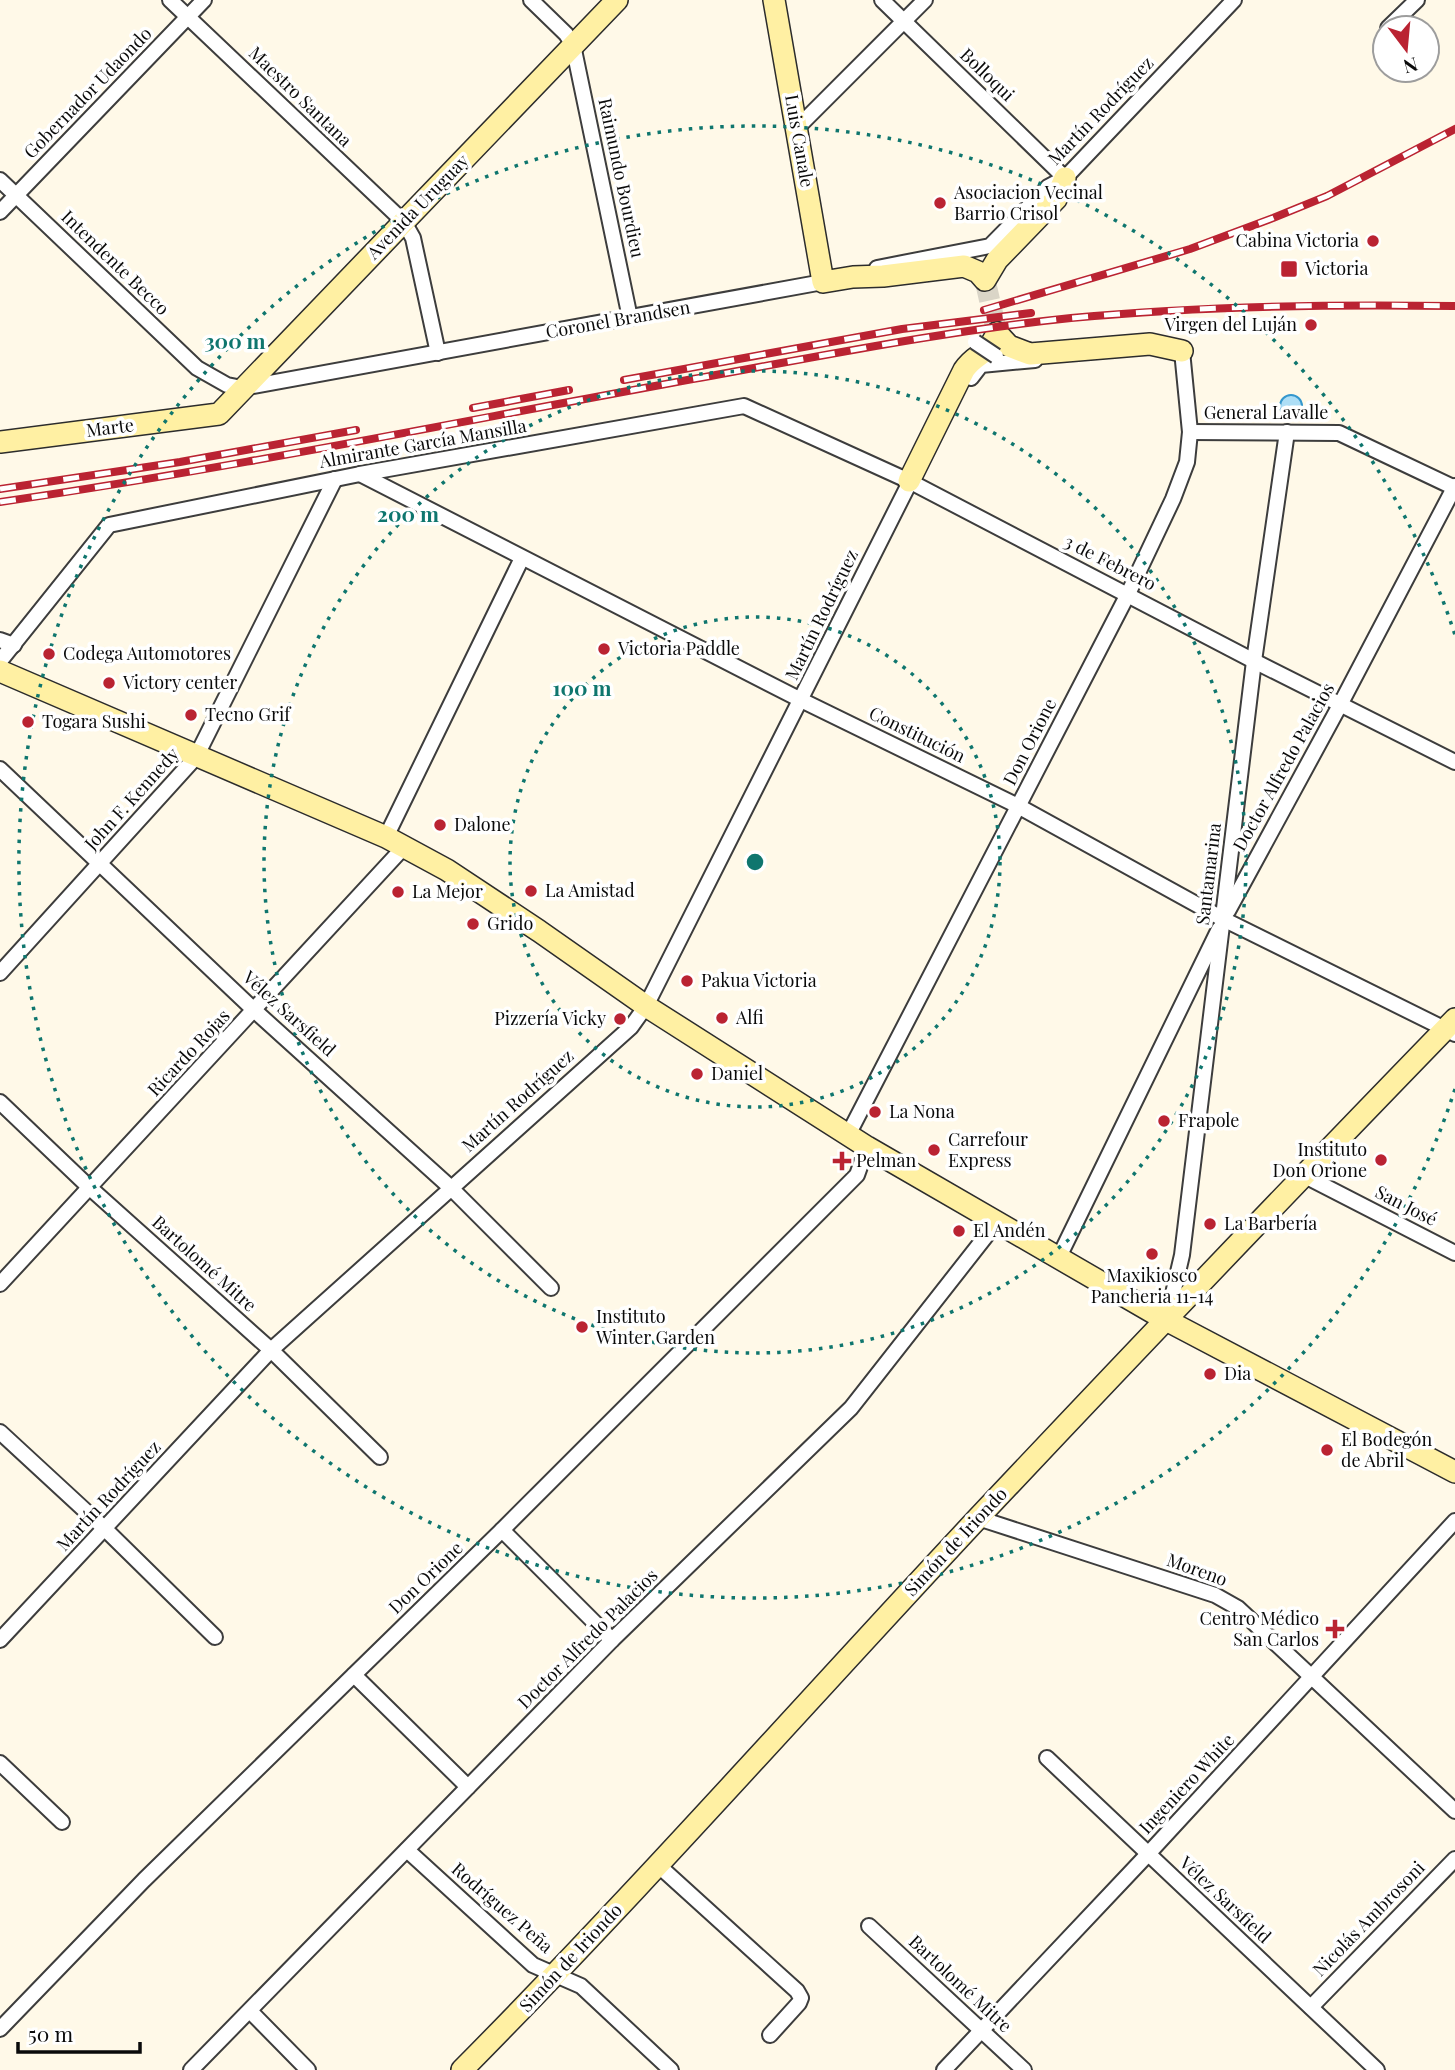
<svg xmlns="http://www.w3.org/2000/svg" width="1455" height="2070" viewBox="0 0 1455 2070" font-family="'Playfair Display',serif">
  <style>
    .water { fill: #addef6; stroke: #3497cd; stroke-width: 2 }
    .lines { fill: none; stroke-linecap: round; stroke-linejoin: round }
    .secondary-tunnel { stroke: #dad5c7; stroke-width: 21; stroke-dasharray: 21 10; stroke-linecap: butt }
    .street-casing { stroke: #3d3d3d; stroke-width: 18 }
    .secondary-casing { stroke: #2c2c2c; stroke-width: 24 }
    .street { stroke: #fff; stroke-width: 14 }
    .secondary { stroke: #fff0a3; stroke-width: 21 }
    .rail-casing { stroke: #ba2332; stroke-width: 8 }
    .rail { stroke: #fff; stroke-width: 5; stroke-dasharray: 16; stroke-linecap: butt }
    .street-bridge-casing { stroke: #3d3d3d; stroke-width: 18; stroke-linecap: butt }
    .street-bridge { stroke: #fff; stroke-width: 14 }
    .ring { fill: none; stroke: #0f766e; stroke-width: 3.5; stroke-dasharray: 3.5 7 }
    .poi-dot { fill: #ba2332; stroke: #fff; stroke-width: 2.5 }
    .labels { text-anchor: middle; stroke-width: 7; stroke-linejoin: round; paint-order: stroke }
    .street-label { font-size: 18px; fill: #0a0a0a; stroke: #fff }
    .poi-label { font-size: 18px; fill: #0a0a0a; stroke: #fff; text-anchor: start }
    .centre { fill: #0f766e; stroke: #fff; stroke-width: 3.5 }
    .ring-label { font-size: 21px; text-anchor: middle; font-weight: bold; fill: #0f766e; stroke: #fff; stroke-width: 7; stroke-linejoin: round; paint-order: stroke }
  </style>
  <rect width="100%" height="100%" fill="#fff9e8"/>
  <circle class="water" cx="1291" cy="406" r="11"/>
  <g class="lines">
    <polyline class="secondary-tunnel" points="985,280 997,333"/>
    <defs>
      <g id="street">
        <polyline points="170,0 404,222 413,238 438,353"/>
        <polyline points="531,0 566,34 573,45 630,318"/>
        <polyline points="882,0 1065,178"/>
        <polyline points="1388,28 1417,0"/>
        <polyline points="797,128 925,0"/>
        <polyline points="0,180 197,368 227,385 242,388 823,282"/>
        <polyline points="0,212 204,0"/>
        <polyline points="877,268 990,246 1048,187 1065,178 1234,0"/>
        <polyline points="971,378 981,365 1035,360"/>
        <polyline points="1190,432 1339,433 1455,488"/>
        <polyline points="360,474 801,700 1018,806 1223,919 1455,1034"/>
        <polyline points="0,640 14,645"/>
        <polyline points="0,661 109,525 360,474 744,406 909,481 1254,661 1455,762"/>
        <polyline points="0,769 254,1010 450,1187 551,1288"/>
        <polyline points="386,837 522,558"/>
        <polyline points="1228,911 1340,705 1455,486"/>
        <polyline points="0,973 196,757 335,479"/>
        <polyline points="0,1102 89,1187 271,1350 380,1457"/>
        <polyline points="848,1135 1128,594 1173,499 1187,462 1190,432 1182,351 1174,351"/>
        <polyline points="1303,1175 1455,1253"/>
        <polyline points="1059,1257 1219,929"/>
        <polyline points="0,1284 404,847"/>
        <polyline points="1168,1315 1182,1255 1254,661 1287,432"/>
        <polyline points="0,1432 104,1528 215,1637"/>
        <polyline points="978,1518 1215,1595 1238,1608 1455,1811"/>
        <polyline points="502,1530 612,1640"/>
        <polyline points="0,1640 271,1350 631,1027 646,1006 913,476"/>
        <polyline points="354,1675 468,1787"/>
        <polyline points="1047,1758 1377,2070"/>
        <polyline points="0,1763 62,1822"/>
        <polyline points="407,1850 533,1965 581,1986 671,2070"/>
        <polyline points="658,1865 797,1991 801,1998 799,2003 770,2035"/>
        <polyline points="869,1926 1024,2070"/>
        <polyline points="1311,2007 1455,1859"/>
        <polyline points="250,2011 308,2070"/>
        <polyline points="0,2029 144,1880 502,1530 857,1175 867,1147"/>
        <polyline points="191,2070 612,1640 851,1408 997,1222"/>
        <polyline points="944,2070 1148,1854 1455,1521"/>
      </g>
      <g id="secondary">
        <polyline points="774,0 823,282 853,277 883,276 964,266 978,272 985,280 997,260 1056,199 1065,178"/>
        <polyline points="997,333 1009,346 1030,354 1150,344 1182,351"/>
        <polyline points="0,442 219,414 617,0"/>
        <path d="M909,481L964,370C976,352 986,358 997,333"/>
        <polyline points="0,671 386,837 447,870 539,931 646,1006 867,1147 1166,1320 1455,1472"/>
        <path d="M462,2070C639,1891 806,1702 978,1518C1136,1350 1295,1184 1455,1019"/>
      </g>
    </defs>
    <use href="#street" class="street-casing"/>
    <use href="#secondary" class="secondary-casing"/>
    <use href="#street" class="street"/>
    <use href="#secondary" class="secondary"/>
    <defs>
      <g id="rail">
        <polyline points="984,310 1190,249 1273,218 1327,196 1455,129"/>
        <polyline points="624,380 902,329 1031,313"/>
        <polyline points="473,408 569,390"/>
        <polyline points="0,489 180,462 356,430"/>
        <path d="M0,502C241,467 481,417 721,374C837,353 953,330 1071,318C1199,306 1327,304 1455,306"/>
      </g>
    </defs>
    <use href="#rail" class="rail-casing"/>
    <use href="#rail" class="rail"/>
    <defs>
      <polyline id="street-bridge" points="975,342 996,356"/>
    </defs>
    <use href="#street-bridge" class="street-bridge-casing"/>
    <use href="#street-bridge" class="street-bridge"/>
  </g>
  <g class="ring">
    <circle cx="755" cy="862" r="245"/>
    <circle cx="755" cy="862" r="491"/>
    <path d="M1455 1089A736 736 0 1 1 1455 635"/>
  </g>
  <g class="poi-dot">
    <circle cx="940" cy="203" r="7"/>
    <circle cx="1373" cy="241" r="7"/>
    <rect x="1280" y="260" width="18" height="18" rx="3.5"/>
    <circle cx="1311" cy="325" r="7"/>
    <circle cx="604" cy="649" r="7"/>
    <circle cx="49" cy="654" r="7"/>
    <circle cx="109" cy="683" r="7"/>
    <circle cx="191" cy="715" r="7"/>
    <circle cx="28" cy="722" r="7"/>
    <circle cx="440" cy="825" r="7"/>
    <circle cx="531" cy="891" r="7"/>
    <circle cx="398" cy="892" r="7"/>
    <circle cx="473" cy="924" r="7"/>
    <circle cx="687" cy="981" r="7"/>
    <circle cx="722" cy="1018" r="7"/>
    <circle cx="620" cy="1019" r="7"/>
    <circle cx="697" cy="1074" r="7"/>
    <circle cx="875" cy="1112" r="7"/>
    <circle cx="1164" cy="1121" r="7"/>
    <circle cx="934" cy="1150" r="7"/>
    <circle cx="1381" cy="1160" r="7"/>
    <path d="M838.5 1150.5h7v7h7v7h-7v7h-7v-7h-7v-7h7z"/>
    <circle cx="1210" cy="1224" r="7"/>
    <circle cx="959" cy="1231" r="7"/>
    <circle cx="1152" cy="1254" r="7"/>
    <circle cx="582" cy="1327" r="7"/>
    <circle cx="1210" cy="1374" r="7"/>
    <circle cx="1327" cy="1450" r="7"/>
    <path d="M1331.5 1618.5h7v7h7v7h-7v7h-7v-7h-7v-7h7z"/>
  </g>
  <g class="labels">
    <g class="street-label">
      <text transform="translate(987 75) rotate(44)" y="6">Bolloqui</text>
      <text transform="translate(88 93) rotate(-46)" y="6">Gobernador Udaondo</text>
      <text transform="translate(300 97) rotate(44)" y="6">Maestro Santana</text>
      <text transform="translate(1101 111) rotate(-46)" y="6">Martín Rodríguez</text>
      <text transform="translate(799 141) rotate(80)" y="6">Luis Canale</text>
      <text transform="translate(621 178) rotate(78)" y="6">Raimundo Bourdieu</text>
      <text transform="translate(418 207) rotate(-46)" y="6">Avenida Uruguay</text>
      <text transform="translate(115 263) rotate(44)" y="6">Intendente Becco</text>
      <text transform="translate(618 320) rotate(-10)" y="6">Coronel Brandsen</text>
      <text x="1266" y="419">General Lavalle</text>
      <text transform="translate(110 428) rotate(-7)" y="6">Marte</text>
      <text transform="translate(423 444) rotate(-10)" y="6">Almirante García Mansilla</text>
      <text transform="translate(1110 563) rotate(27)" y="6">3 de Febrero</text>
      <text transform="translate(822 615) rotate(-64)" y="6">Martín Rodríguez</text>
      <text transform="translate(917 735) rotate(26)" y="6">Constitución</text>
      <text transform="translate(1030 742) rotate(-63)" y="6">Don Orione</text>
      <text transform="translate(1284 767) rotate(-61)" y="6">Doctor Alfredo Palacios</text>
      <text transform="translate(132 799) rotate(-48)" y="6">John F. Kennedy</text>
      <text transform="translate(1209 874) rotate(-83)" y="6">Santamarina</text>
      <text transform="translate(289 1014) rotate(42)" y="6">Vélez Sarsfield</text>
      <text transform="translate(189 1053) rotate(-47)" y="6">Ricardo Rojas</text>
      <text transform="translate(518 1101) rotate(-42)" y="6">Martín Rodríguez</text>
      <text transform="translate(1406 1206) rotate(27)" y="6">San José</text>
      <text transform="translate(204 1264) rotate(42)" y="6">Bartolomé Mitre</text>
      <text transform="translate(109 1496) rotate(-47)" y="6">Martín Rodríguez</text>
      <text transform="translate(956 1542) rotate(-47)" y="6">Simón de Iriondo</text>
      <text transform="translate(1197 1570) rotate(20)" y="6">Moreno</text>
      <text transform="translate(426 1578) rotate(-44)" y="6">Don Orione</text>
      <text transform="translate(588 1639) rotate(-45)" y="6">Doctor Alfredo Palacios</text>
      <text transform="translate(1187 1784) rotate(-47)" y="6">Ingeniero White</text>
      <text transform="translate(1225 1900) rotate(43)" y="6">Vélez Sarsfield</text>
      <text transform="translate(502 1908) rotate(41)" y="6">Rodríguez Peña</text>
      <text transform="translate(1369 1919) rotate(-46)" y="6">Nicolás Ambrosoni</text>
      <text transform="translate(571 1958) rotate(-47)" y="6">Simón de Iriondo</text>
      <text transform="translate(960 1984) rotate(43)" y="6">Bartolomé Mitre</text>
    </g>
    <g class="poi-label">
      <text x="954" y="199">Asociacion Vecinal<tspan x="954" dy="21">Barrio Crisol</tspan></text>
      <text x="1359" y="247" text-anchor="end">Cabina Victoria</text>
      <text x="1305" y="275">Victoria</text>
      <text x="1297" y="331" text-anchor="end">Virgen del Luján</text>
      <text x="618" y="655">Victoria Paddle</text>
      <text x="63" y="660">Codega Automotores</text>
      <text x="123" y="689">Victory center</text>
      <text x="205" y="721">Tecno Grif</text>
      <text x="42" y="728">Togara Sushi</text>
      <text x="454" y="831">Dalone</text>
      <text x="545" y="897">La Amistad</text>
      <text x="412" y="898">La Mejor</text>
      <text x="487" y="930">Grido</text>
      <text x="701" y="987">Pakua Victoria</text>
      <text x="736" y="1024">Alfi</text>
      <text x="606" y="1025" text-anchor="end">Pizzería Vicky</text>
      <text x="711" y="1080">Daniel</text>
      <text x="889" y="1118">La Nona</text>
      <text x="1178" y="1127">Frapole</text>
      <text x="948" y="1146">Carrefour<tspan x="948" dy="21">Express</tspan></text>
      <text x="1367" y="1156" text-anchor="end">Instituto<tspan x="1367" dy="21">Don Orione</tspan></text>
      <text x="856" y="1167">Pelman</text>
      <text x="1224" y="1230">La Barbería</text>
      <text x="973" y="1237">El Andén</text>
      <text x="1152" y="1282" text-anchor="middle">Maxikiosco<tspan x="1152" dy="21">Pancheria 11-14</tspan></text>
      <text x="596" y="1323">Instituto<tspan x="596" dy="21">Winter Garden</tspan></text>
      <text x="1224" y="1380">Dia</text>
      <text x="1341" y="1446">El Bodegón<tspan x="1341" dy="21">de Abril</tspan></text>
      <text x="1319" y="1625" text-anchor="end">Centro Médico<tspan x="1319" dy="21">San Carlos</tspan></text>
    </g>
  </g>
  <circle cx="755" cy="862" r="10" class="centre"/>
  <g class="ring-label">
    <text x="235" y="349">300 m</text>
    <text x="408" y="522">200 m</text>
    <text x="582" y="696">100 m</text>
  </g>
  <g transform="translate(1406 49) rotate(164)"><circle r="33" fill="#ffffff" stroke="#9d9d9d" stroke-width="2"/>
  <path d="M0-5L12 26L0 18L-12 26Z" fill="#ba2332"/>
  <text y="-10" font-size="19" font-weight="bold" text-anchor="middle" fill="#0a0a0a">N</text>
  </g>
  <path d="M18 2042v10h122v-10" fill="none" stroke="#0a0a0a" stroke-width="3.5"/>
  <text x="28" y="2042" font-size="21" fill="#0a0a0a" stroke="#ffffff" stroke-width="5" paint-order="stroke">50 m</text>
</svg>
